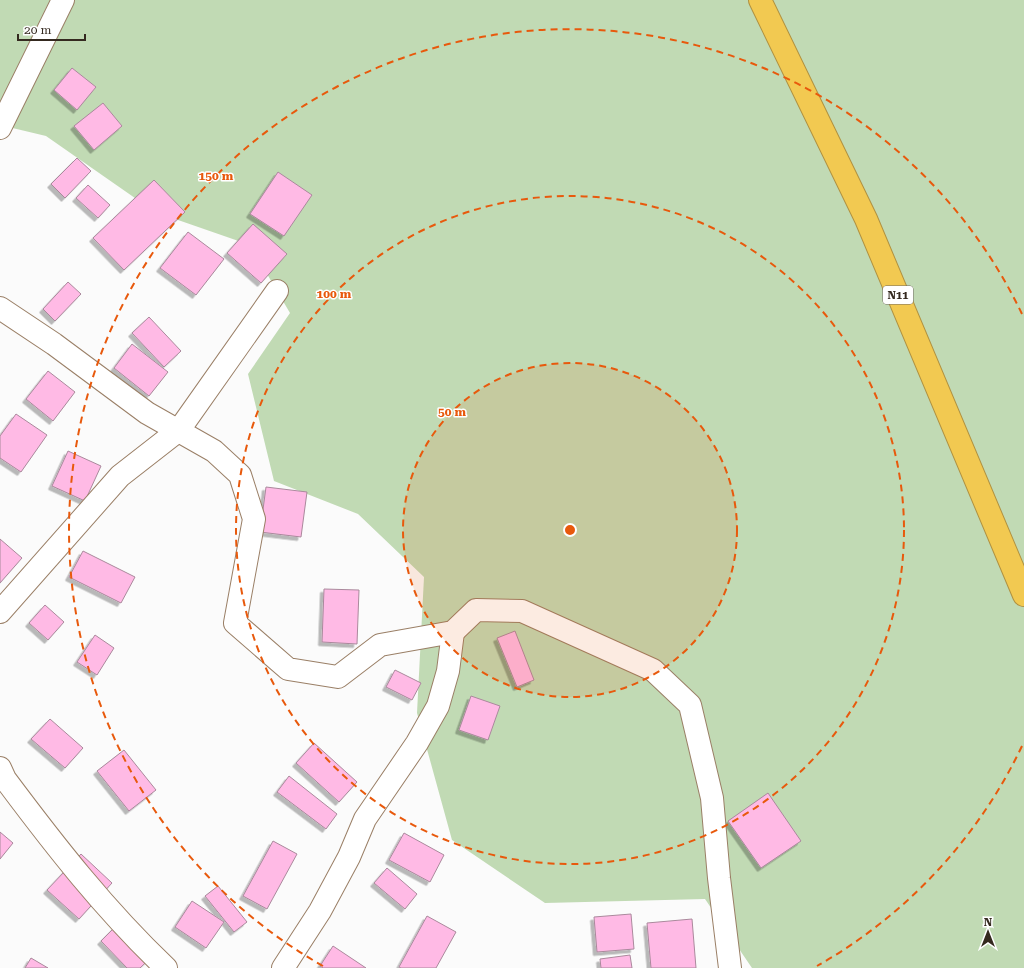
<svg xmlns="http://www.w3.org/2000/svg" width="1024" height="968" viewBox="0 0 1024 968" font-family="'Roboto Serif',serif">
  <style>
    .green { fill: #c1dab4 }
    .building { fill: #ffbae5; stroke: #aa899c; filter: url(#shadow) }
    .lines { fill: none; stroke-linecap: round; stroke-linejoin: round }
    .minor-casing { stroke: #9a7f66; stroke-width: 24 }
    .highway-casing { stroke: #b09140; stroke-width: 24 }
    .minor { stroke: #fff; stroke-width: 22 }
    .highway { stroke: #f2c951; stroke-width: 22 }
    .ring { fill: none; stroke: #e8590c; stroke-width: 2; stroke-dasharray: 7 5 }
    .labels { text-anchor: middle; stroke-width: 3; stroke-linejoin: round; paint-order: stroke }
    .shield { fill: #fff; stroke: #716962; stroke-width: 1 }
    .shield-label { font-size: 11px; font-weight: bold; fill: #34291f }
    .centre { fill: #e8590c; stroke: #fff; stroke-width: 2 }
    .ring-label { font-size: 12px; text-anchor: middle; font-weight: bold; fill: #e8590c; stroke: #fff; stroke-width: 3; stroke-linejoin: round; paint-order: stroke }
  </style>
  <defs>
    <filter id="shadow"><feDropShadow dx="-3.5" dy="3.5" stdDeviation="0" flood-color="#0004"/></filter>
  </defs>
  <rect width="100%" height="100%" fill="#fbfbfb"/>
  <polygon class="green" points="0,0 1024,0 1024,968 752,968 705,899 545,903 452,840 417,713 424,577 358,514 274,481 248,374 290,313 250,245 155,212 46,136 0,125"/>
  <g class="building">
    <polygon points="72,68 96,87 77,110 54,90"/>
    <polygon points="103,103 122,126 94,150 74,126"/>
    <polygon points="77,158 91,171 65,198 51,184"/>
    <polygon points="278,172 312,195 284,236 250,214"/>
    <polygon points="154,180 185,212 124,270 93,238"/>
    <polygon points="88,185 110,205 98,218 76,198"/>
    <polygon points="253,224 287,254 261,283 227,253"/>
    <polygon points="188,232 224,259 196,295 160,268"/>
    <polygon points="68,282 81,294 55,321 43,309"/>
    <polygon points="149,317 181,351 164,367 132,333"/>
    <polygon points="132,344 168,372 149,396 114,368"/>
    <polygon points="48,371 75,392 53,421 26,399"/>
    <polygon points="16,414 47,435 21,472 0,458 0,436"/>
    <polygon points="68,451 101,466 85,501 52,486"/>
    <polygon points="266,487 307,492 301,537 260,532"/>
    <polygon points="0,539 22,558 0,583"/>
    <polygon points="83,551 135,577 121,603 69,577"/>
    <polygon points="324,589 359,590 357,644 322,642"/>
    <polygon points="45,605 64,622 48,640 29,623"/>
    <polygon points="515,631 534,680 517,687 497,638"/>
    <polygon points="95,635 114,648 97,675 77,662"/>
    <polygon points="395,670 421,683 412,700 386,687"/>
    <polygon points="471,696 500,706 488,740 459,730"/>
    <polygon points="50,719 83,748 65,768 31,739"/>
    <polygon points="314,743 357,782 339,802 296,763"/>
    <polygon points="124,750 156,790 129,811 97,771"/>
    <polygon points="289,776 337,814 326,829 277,792"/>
    <polygon points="768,793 801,841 761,868 728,821"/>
    <polygon points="0,832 13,843 0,859"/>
    <polygon points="404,833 444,855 430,882 389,860"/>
    <polygon points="273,841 297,854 267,909 243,896"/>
    <polygon points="81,854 112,883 79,919 47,890"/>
    <polygon points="387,868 417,894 405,909 374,883"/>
    <polygon points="218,886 247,922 234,932 205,896"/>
    <polygon points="192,901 224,922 206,948 175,927"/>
    <polygon points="128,914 161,948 140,968 127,968 101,941"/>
    <polygon points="631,914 634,949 597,952 594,917"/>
    <polygon points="427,916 456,932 436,968 401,968 399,967"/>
    <polygon points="692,919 696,968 651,968 647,923"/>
    <polygon points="333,946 366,968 323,968 320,966"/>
    <polygon points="630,955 632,968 601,968 600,959"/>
    <polygon points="31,958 48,968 25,968"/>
  </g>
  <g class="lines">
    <defs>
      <g id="minor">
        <polyline points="0,128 63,0"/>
        <polyline points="0,308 54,344 147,413 214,451 240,475 254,519 235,623 288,669 338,677 380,645 453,632 476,610 522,611 653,670 690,705 712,798 719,878 730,968"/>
        <polyline points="0,612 120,476 179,430 277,291"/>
        <path d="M0,768L5,779C55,846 105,910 166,968"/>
        <polyline points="283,968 320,911 349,857 365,819 417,743 438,706 448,671 453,632"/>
      </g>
      <polyline id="highway" points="760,0 866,219 1024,595"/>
    </defs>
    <use href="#minor" class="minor-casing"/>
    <use href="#highway" class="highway-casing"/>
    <use href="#minor" class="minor"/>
    <use href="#highway" class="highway"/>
  </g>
  <circle cx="570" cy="530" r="167" fill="#e8590c" fill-opacity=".12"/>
  <g class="ring">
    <circle cx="570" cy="530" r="167"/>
    <circle cx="570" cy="530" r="334"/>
    <path d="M1022 746A501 501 0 0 1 817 966M323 966A501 501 0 1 1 1022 314"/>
  </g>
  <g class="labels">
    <rect class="shield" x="883" y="286" width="30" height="18" rx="3"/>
    <g class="shield-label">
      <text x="898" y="299">N11</text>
    </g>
  </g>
  <circle cx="570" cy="530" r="6" class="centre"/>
  <g class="ring-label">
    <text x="216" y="180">150 m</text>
    <text x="334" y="298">100 m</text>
    <text x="452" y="416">50 m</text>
  </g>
  <g transform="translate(988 932)" stroke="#ffffff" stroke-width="3" paint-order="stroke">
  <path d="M0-3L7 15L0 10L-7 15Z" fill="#34291f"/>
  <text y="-6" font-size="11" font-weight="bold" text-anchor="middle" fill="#34291f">N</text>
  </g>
  <path d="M18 34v6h67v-6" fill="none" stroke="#34291f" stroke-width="2"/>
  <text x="24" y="34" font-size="12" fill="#34291f" stroke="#ffffff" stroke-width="3" paint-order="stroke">20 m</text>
</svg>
